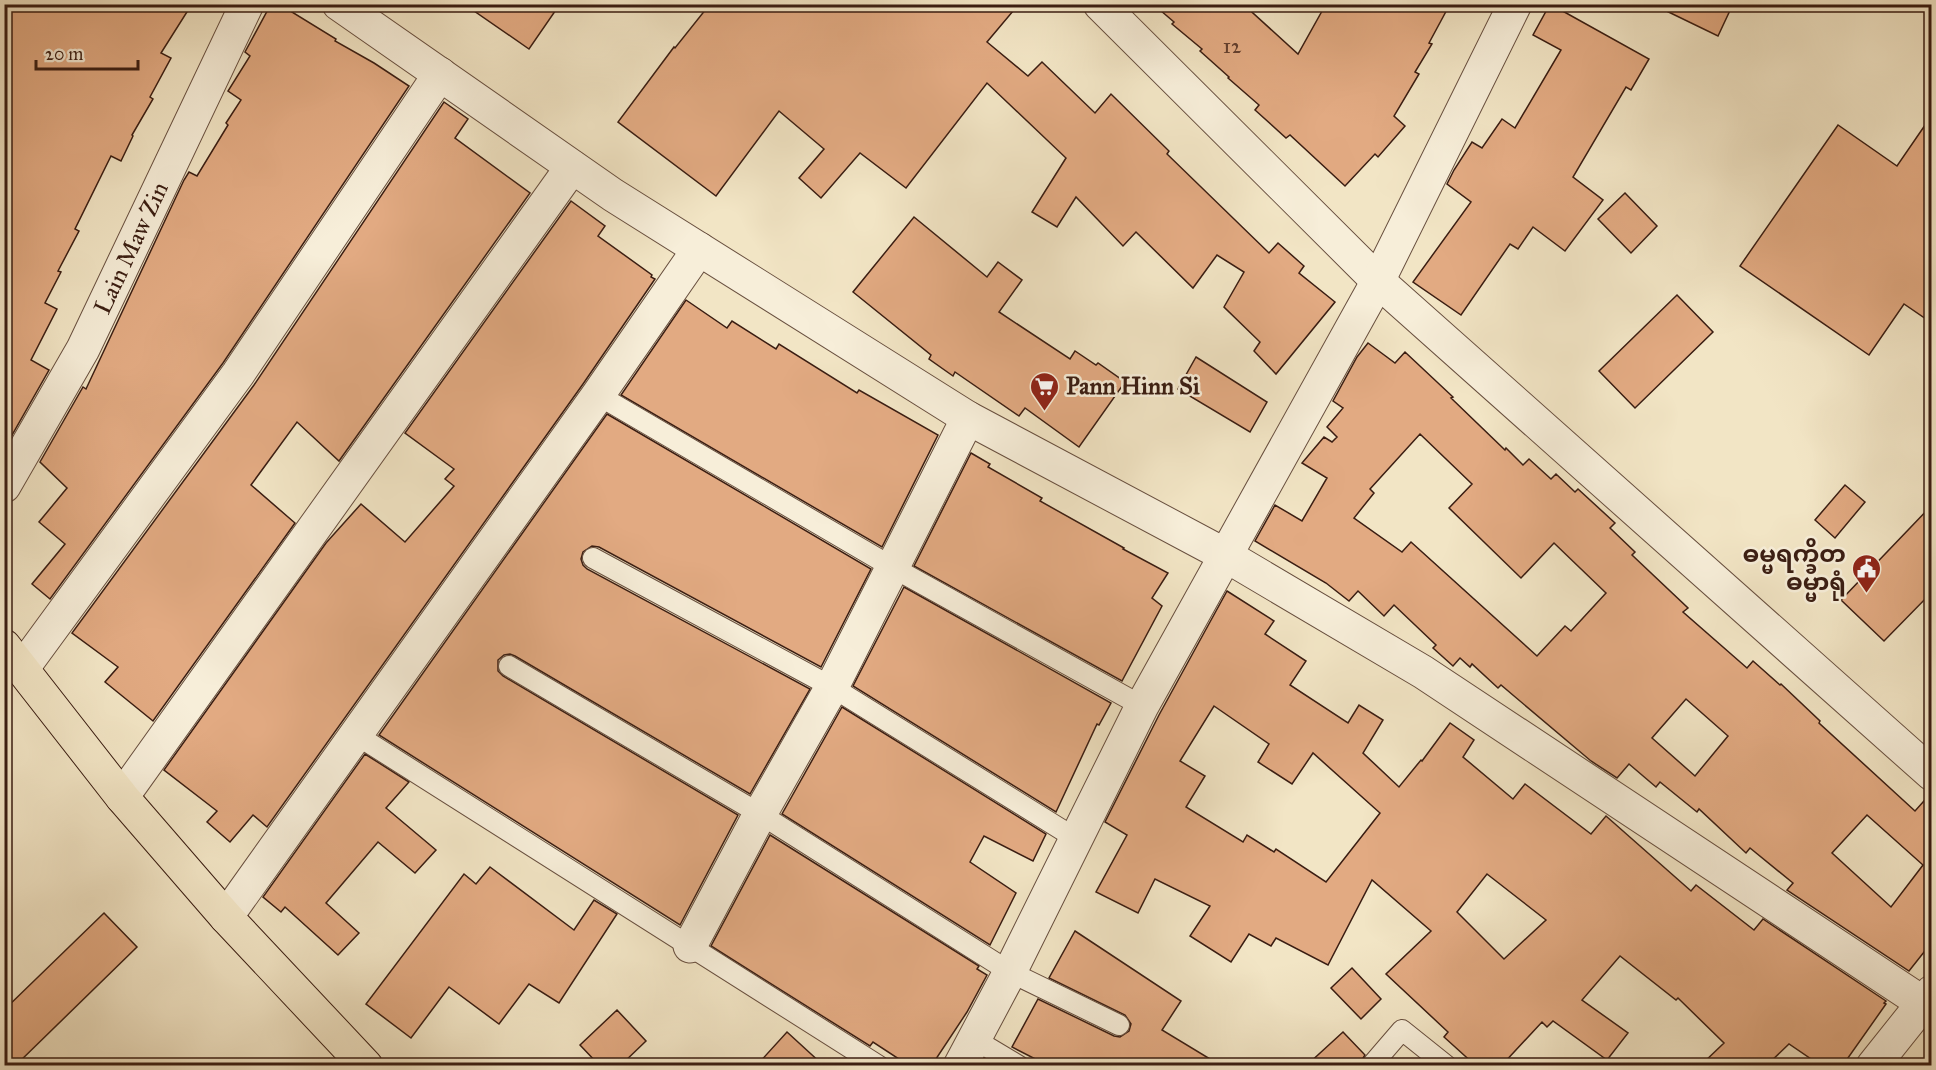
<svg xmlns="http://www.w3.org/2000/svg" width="1936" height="1070" viewBox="0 0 1936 1070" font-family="'IM FELL Great Primer','Noto Sans Myanmar',serif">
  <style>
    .building { fill: #e2aa82; stroke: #3a1d12; stroke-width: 1.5; fill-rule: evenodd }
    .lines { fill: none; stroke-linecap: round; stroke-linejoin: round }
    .lane-casing { stroke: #684f3f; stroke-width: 22 }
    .street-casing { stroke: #684f3f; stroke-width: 35 }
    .primary-casing { stroke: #3a1d12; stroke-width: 35 }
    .lane { stroke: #f7eed9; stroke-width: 20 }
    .street { stroke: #f7eed9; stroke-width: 33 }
    .primary { stroke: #f2e5c5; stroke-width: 33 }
    .labels { text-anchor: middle; stroke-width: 5; stroke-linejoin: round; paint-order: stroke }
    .number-label { font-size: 21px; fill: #64402e }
    .street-label { font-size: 24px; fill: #3a1d12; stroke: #f7eed9 }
    .poi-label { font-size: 24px; font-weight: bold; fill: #3a1d12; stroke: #f7eed9; text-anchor: start }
  </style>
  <rect width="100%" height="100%" fill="#f2e5c5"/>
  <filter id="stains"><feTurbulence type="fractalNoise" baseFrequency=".00333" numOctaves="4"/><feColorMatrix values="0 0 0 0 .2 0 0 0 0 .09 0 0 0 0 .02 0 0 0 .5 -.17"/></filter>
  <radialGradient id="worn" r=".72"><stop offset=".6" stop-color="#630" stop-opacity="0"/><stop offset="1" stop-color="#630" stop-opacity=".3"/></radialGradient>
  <g class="building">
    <polygon points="4,4 192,4 161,53 171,58 150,97 153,99 132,135 133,136 121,161 111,156 75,229 79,231 58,271 61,272 45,303 57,309 31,360 49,370 12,435 4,428"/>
    <polygon points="271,4 279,4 336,39 335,41 374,63 409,86 223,363 50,599 32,584 65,544 39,522 67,488 40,462 83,387 86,389 184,180 189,172 197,176 228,125 226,123 241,100 228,91 250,56 245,52"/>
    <polygon points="464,4 560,4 529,49"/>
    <polygon points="710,4 1019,4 987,42 1028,76 1042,62 1095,113 1111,94 1169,151 1167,154 1269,253 1278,243 1304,266 1299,273 1335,302 1276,374 1254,351 1260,342 1224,307 1244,272 1217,255 1193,288 1136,232 1123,246 1076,197 1057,227 1032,212 1066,158 987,83 906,188 860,153 821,198 799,178 824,149 779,111 716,196 618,122 674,47 675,48"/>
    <polygon points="1153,4 1243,4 1298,54 1326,4 1450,4 1429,43 1432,44 1415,72 1419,74 1394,116 1405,126 1378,157 1375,154 1345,186 1290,135 1286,138 1255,110 1259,105 1228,78 1229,77 1200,51 1202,49 1172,24 1174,22"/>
    <polygon points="1550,4 1649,59 1631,90 1626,87 1573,177 1603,200 1565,251 1533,227 1518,249 1510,244 1461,315 1413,282 1471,202 1447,184 1454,170 1472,142 1482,148 1502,119 1515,128 1561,50 1533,35"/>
    <polygon points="1652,4 1733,4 1718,36"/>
    <polygon points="444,102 468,119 455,138 530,193 339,461 297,422 251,485 295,523 153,721 105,682 118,667 72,633 254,385"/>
    <polygon points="1932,115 1932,323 1904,304 1869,355 1740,266 1838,125 1897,166"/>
    <polygon points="1625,193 1657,226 1631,253 1598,219"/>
    <polygon points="571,201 605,226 598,236 652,275 651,277 655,279 583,384 267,827 253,815 230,842 207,822 217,811 164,770 326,543 361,504 405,542 454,486 445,479 454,469 405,433"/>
    <polygon points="914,217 987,277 998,262 1022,280 999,312 1070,359 1075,351 1096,365 1098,363 1125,382 1079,447 1025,408 1019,416 955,372 953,376 929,359 931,355 853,292"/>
    <polygon points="1677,295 1713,332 1635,408 1599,371"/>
    <polygon points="686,300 727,328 732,321 776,349 779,344 857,393 859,390 938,435 882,547 621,395"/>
    <path d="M1368,343L1395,363L1405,352L1453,397L1451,398L1505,450L1506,448L1523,465L1529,459L1551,479L1556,474L1575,492L1578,489L1615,523L1610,528L1635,552L1632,555L1688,608L1683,612L1747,668L1753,661L1780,685L1781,684L1820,721L1819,723L1915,811L1932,792V942L1909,971L1787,890L1793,883L1750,848L1746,853L1699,809L1697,812L1660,782L1656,787L1629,764L1617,778L1591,761L1501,685L1498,688L1472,664L1470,667L1460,658L1453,666L1433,648L1436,645L1394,605L1384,616L1358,591L1349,601L1326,583L1255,541L1275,505L1302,521L1327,478L1302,463L1324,437L1332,442L1337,437L1327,427L1343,408L1333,401L1357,357ZM1420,434L1472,484L1449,508L1521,578L1554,543L1606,593L1571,631L1565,626L1537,656L1411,542L1402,552L1354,518L1374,493L1370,489ZM1686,699L1728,736L1695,776L1652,738ZM1867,815L1923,865L1891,907L1832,853Z"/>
    <polygon points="1196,357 1267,402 1250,432 1178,389"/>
    <polygon points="607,414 871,569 821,667 599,547 592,546 583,552 581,559 583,565 587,569 810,689 750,794 515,656 510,654 504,655 498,660 498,671 503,676 738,815 680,925 379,735"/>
    <polygon points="971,453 990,464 988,467 1042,498 1040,501 1124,548 1123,549 1168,573 1152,598 1162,606 1122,681 914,566"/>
    <polygon points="1845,485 1865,502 1835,538 1815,520"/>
    <polygon points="1932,505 1932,592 1884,641 1841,600"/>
    <polygon points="904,587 1111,703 1099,725 1097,724 1056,812 853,686"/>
    <path d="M1227,591L1274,621L1265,634L1306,661L1290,685L1348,723L1359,705L1383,720L1363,753L1399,787L1421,760L1422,761L1450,723L1474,740L1463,757L1513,799L1525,784L1591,834L1606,816L1691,891L1696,885L1754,930L1763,919L1886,1001L1884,1003L1886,1004L1843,1065H1820L1789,1044L1767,1065H1701L1724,1043L1678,998L1676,1000L1620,956L1582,1000L1628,1033L1607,1060L1553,1021L1547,1027L1542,1022L1502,1065H1475L1444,1037L1448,1032L1386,974L1431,931L1372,880L1328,965L1276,938L1271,946L1249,934L1231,962L1190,936L1210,906L1155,879L1138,913L1096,892L1127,835L1105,822L1159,715ZM1214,706L1269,744L1258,762L1292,784L1313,753L1380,813L1326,882L1276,849L1274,852L1247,835L1243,842L1186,807L1205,776L1180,761ZM1487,874L1546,920L1504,959L1457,912Z"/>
    <polygon points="842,707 1046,834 1033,861 984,836 970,862 1016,893 990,945 782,814"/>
    <polygon points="365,754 409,782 386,808 436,850 415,873 378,842 326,903 359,933 338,955 285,907 281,912 263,897"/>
    <polygon points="770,835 979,966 977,969 987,975 967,1012 932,1065 908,1065 873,1042 870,1046 711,946"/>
    <polygon points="490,867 574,930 594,900 617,914 559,1003 529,984 499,1024 449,987 411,1038 366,1004 464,874 476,884"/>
    <polygon points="104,913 137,947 16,1065 4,1065 4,1010"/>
    <polygon points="1075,931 1181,1001 1162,1030 1220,1065 1047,1065 1012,1047 1038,999 1114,1036 1120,1037 1129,1031 1131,1024 1125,1015 1049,978"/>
    <polygon points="1352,968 1381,999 1361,1019 1331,988"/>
    <polygon points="617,1010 646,1041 621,1065 599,1065 580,1045"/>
    <polygon points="787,1032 823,1065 757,1065"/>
    <polygon points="1343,1032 1365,1055 1359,1065 1307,1065"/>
  </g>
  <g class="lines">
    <defs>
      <g id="lane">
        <polyline points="598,395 892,567 1142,706"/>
        <polyline points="593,558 832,687 1075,838"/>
        <polyline points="509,666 760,814 1010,972 1119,1025"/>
        <polyline points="355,734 879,1066"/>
        <polyline points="974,1039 1019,1066"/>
        <polyline points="1371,1066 1402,1030 1447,1066"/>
      </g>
      <g id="street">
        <polyline points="339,4 613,195 968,418 1225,555 1423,672 1923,1003"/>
        <polyline points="1100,4 1378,281 1932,774"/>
        <polyline points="4,486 83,349 247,4"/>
        <polyline points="22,669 238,374 440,74"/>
        <polyline points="122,797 572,167"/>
        <polyline points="226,917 598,395 699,249"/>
        <polyline points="690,946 760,814 832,687 968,418"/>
        <polyline points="960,1066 1010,972 1142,706 1378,281 1515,4"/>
        <polyline points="1873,1066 1932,992"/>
      </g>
      <polyline id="primary" points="4,646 122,797 226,917 366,1066"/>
    </defs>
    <use href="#lane" class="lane-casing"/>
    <use href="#street" class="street-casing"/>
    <use href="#primary" class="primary-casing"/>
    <use href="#lane" class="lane"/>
    <use href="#street" class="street"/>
    <use href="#primary" class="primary"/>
  </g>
  <defs>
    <symbol id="supermarket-pin" viewBox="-11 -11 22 30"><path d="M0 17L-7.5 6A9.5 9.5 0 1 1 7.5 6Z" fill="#8f2418" stroke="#f7eed9"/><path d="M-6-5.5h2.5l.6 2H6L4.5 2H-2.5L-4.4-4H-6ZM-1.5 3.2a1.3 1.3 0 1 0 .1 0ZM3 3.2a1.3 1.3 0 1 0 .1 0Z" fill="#fff"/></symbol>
    <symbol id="civic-pin" viewBox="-11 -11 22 30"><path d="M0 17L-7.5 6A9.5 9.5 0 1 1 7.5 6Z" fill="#8f2418" stroke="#f7eed9"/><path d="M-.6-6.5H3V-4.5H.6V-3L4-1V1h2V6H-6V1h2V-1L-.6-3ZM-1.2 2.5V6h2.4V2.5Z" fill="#fff"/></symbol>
  </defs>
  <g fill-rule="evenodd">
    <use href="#supermarket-pin" x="1028" y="370" width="33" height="45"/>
    <use href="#civic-pin" x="1850" y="552" width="33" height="45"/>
  </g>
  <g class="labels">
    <g class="number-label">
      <text x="1232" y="53">12</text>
    </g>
    <g class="street-label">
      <text transform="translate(131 248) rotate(-65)" y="8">Lain Maw Zin</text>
    </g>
    <g class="poi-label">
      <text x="1066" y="394">Pann Hinn Si</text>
      <text x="1846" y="562" text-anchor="end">ဓမ္မရက္ခိတ<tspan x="1846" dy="28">ဓမ္မာရုံ</tspan></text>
    </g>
  </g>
  <rect width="1936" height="1070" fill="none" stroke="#f2e5c5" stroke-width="24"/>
  <rect x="6" y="6" width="1924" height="1058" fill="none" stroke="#3a1d12" stroke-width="3"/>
  <rect x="12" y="12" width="1912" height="1046" fill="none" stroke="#3a1d12" stroke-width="1.5"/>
  <path d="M36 60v9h102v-9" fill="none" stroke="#3a1d12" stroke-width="3"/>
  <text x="45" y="60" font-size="18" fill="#3a1d12" stroke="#f7eed9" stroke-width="4.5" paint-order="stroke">20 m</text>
  <rect width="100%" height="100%" filter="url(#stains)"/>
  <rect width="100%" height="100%" fill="url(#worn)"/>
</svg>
